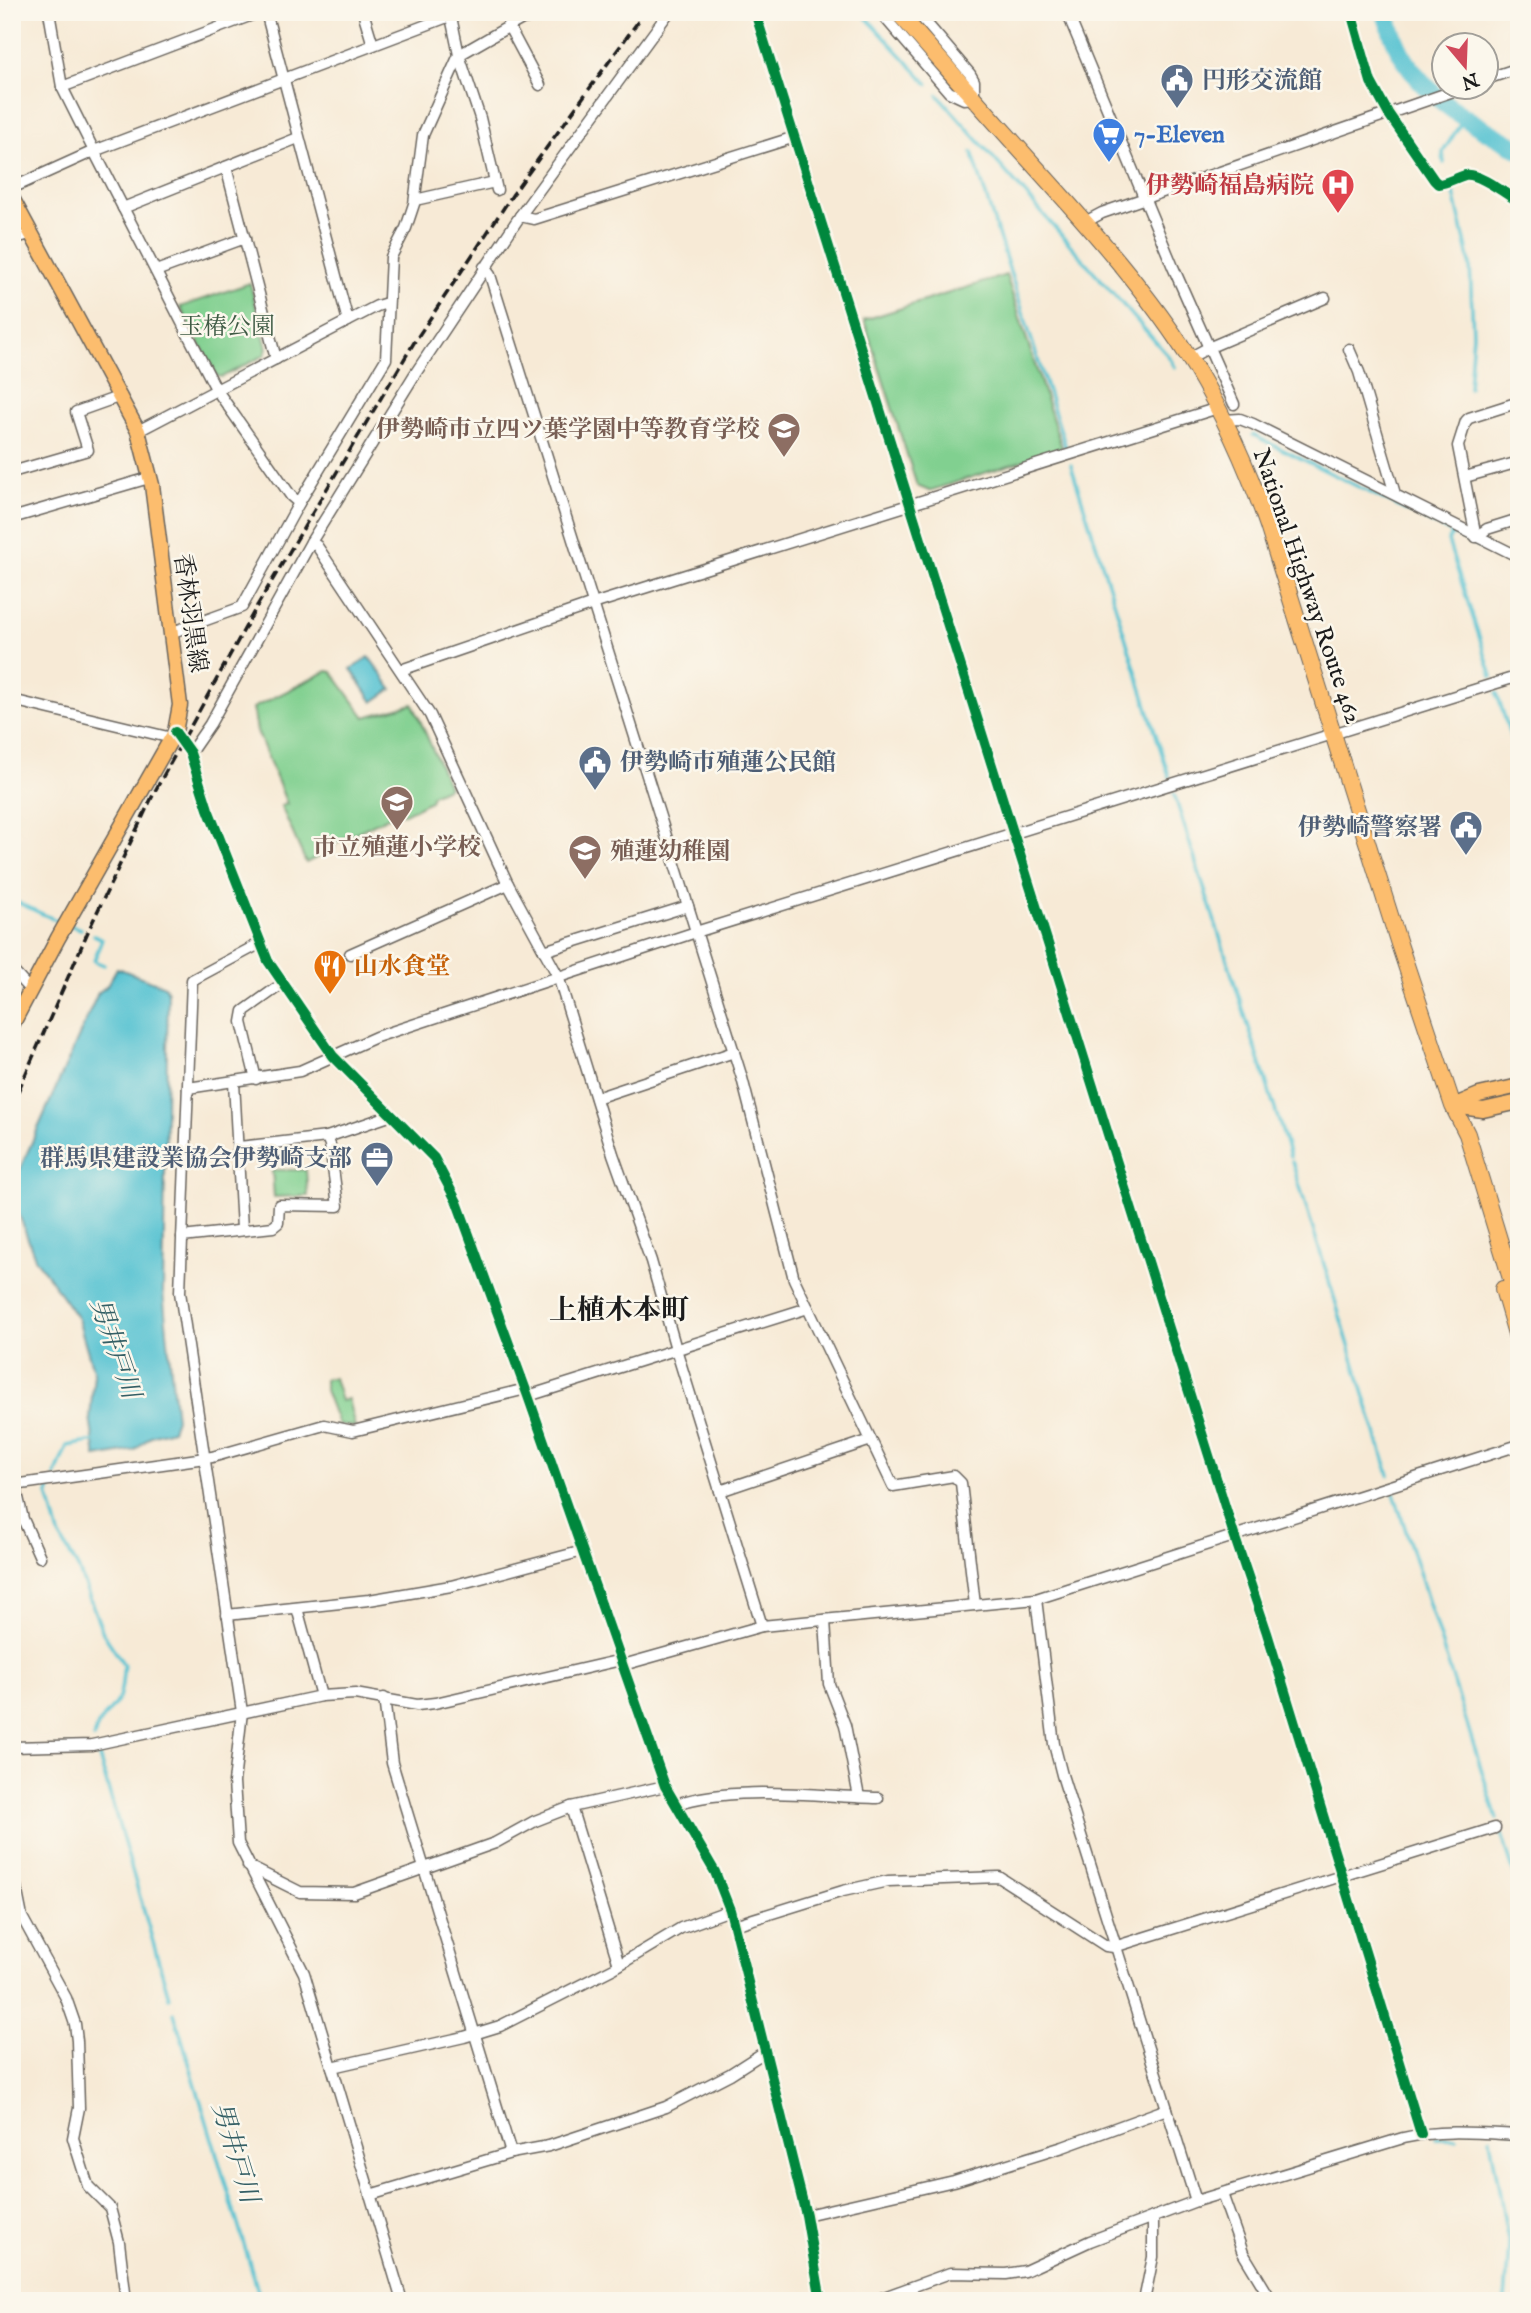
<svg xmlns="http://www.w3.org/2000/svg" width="1531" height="2313" viewBox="0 0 1531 2313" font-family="'IM FELL English','Noto Serif JP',serif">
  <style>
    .green { fill: #81d090; stroke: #4e7656; stroke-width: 2 }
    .water { fill: #58c3d2; stroke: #3a7077; stroke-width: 2 }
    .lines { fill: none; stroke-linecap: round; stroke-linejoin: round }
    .stream { stroke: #58c3d2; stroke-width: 3.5 }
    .river { stroke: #58c3d2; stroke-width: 19 }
    .minor-casing { stroke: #69645d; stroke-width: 13 }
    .major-casing { stroke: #69645d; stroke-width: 17 }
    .highway-casing { stroke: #69645d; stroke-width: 18 }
    .minor { stroke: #fff; stroke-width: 10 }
    .major { stroke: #fcbd6e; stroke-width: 14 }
    .highway { stroke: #fcbd6e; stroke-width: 16 }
    .rail { stroke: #1c1c1c; stroke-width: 3.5; stroke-dasharray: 10 5; stroke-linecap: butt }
    .cycleway-casing { stroke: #fbf7ec; stroke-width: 15 }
    .cycleway { stroke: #00873e; stroke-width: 10 }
    .labels { text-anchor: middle; stroke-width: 5; stroke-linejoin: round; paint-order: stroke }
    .service-label { font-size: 24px; font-weight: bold; fill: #4e5e75; stroke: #fbf7ec; text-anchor: start }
    .shop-label { font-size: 24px; font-weight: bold; fill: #366cbe; stroke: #fbf7ec; text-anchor: start }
    .health-label { font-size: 24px; font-weight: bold; fill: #be3a42; stroke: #fbf7ec; text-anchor: end }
    .park-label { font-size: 24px; fill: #3f5b45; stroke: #fbf7ec }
    .education-label { font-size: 24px; font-weight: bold; fill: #785e54; stroke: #fbf7ec; text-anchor: end }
    .street-label { font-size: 24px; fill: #1c1c1c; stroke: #fbf7ec }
    .food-label { font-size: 24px; font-weight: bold; fill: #c56008; stroke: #fbf7ec; text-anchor: start }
    .water-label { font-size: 26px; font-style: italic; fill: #345f65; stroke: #fbf7ec }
    .quarter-label { font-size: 28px; font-weight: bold; fill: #1c1c1c; stroke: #fbf7ec }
  </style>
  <rect width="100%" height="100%" fill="#fbf7ec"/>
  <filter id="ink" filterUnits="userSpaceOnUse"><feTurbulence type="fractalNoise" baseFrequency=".0143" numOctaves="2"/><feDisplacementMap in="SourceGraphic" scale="14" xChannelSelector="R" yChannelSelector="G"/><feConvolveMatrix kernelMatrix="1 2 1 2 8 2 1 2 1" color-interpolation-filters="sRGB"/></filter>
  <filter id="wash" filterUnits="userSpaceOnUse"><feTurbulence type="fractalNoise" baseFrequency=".00686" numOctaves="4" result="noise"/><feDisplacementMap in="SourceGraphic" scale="28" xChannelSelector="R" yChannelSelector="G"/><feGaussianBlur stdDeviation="1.57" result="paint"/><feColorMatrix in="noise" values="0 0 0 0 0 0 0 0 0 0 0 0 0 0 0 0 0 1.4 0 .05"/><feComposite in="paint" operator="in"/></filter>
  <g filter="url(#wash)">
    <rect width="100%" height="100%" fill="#f7ead6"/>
    <g class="green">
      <polygon points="1006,275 1062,448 929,491 917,486 864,320"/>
      <polygon points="250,283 267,348 265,355 222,377 217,376 180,307"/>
      <polygon points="327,671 332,672 365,717 413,704 449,787 432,795 430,801 405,814 398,812 335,843 334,849 306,863 281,806 287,804 257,731 253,708"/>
      <polygon points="272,1170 306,1170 308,1196 274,1197"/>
      <polygon points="334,1378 341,1401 348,1399 355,1427 338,1424 325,1390 325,1379"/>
    </g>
    <g class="water">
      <polygon points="369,657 392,689 373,702 351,669"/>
      <polygon points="117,968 165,986 168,992 163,1292 176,1419 172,1430 151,1436 135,1450 96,1457 90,1418 94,1373 78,1319 35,1258 12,1195 12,1187 98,993 107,986"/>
    </g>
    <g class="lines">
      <g class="stream">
        <polyline points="861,12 928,84"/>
        <polyline points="938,95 1169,357 1175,367"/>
        <polyline points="972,152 1066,448"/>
        <polyline points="1444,163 1443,152 1464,118"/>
        <polyline points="1453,189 1470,263 1473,334 1469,388"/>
        <polyline points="1253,435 1519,566"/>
        <polyline points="1071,465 1169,776"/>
        <polyline points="1452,534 1448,541 1492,676"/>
        <polyline points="1497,693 1519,764"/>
        <polyline points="1174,794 1290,1156"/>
        <polyline points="12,900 58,921"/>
        <polyline points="72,926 81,929"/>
        <polyline points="94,935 102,939 94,961 104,965"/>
        <polyline points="1292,1161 1389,1475"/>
        <polyline points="55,1476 67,1446 96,1441"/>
        <path d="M52,1483L48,1494L59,1535L78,1568L103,1633L124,1665C122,1675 123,1691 118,1699C110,1714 96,1720 94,1738"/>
        <polyline points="1394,1493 1497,1819"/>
        <polyline points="97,1750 169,1997"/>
        <polyline points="1502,1835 1519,1889"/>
        <polyline points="174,2013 261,2301"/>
        <polyline points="1397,2039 1424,2124"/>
        <polyline points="1437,2138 1457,2138"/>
        <polyline points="1490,2138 1509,2246 1505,2301"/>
      </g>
      <path class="river" d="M1385,12C1390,26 1394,41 1401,53C1427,100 1473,124 1519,149"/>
    </g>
  </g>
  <g filter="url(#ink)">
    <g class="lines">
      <defs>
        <g id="minor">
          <polyline points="49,12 62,87 94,151 216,389 291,496 299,503"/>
          <polyline points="266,12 348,321"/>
          <polyline points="363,12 373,45"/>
          <polyline points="450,12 459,55 480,118 497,190"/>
          <polyline points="755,12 1234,1535 1267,1633 1421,2134"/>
          <polyline points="880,12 949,92 964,99 974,98 974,81 970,74 917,12"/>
          <polyline points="1067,12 1173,267 1234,404"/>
          <polyline points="508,25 540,85"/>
          <polyline points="1486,79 1519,68"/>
          <polyline points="62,87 260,12"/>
          <polyline points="226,167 276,359"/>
          <polyline points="12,188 94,151 450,16"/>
          <polyline points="415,200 495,182"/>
          <polyline points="123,208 298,138"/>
          <polyline points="520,216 534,219 795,137"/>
          <polyline points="1085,222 1102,213 1462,88"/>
          <polyline points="12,239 30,234"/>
          <polyline points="484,267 490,275 742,1078 794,1279 893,1486 954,1476 961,1483 975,1605"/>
          <polyline points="156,271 245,238"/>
          <polyline points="1349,349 1359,372 1395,494"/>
          <polyline points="1189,358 1208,348 1325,298"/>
          <polyline points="1519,402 1469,418 1466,421 1458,446 1476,537 1487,529 1519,519"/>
          <polyline points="1224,420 1240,419 1253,424 1519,557"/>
          <polyline points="138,431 348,321 377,306 387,303"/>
          <polyline points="12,472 88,450 76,412 121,396"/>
          <polyline points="1465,477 1519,462"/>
          <polyline points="12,518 149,478"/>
          <polyline points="311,542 317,546 430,715 508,884 558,976 613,1154 651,1261 676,1349 762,1626"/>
          <polyline points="170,633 242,607 299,503 386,359 391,257 406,228 414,204 423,135 459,55 522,19 556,12"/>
          <polyline points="401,670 593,604 1218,408"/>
          <polyline points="12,700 172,738"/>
          <polyline points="175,732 190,753 208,809 268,961 333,1056 434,1158 457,1202 528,1396 665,1786 715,1872 730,1910 806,2215 821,2301"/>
          <polyline points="190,753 210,724 311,542 415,374 520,216 669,12"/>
          <polyline points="259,944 192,980 180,1292 242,1712 234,1782 238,1843 304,1973 402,2301"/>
          <polyline points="544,951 688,906"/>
          <polyline points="350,954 508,884"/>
          <polyline points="12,970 30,990"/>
          <polyline points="256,1079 242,1022 244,1011 282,984"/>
          <polyline points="234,1082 242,1229"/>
          <polyline points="188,1088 300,1071 376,1037 696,932 1519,676"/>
          <polyline points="596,1098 734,1052"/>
          <polyline points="239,1147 327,1137 392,1115"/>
          <polyline points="182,1237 273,1227 278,1223 279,1205 338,1206 330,1145 327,1137"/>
          <polyline points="528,1396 808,1308"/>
          <polyline points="14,1480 23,1519 40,1557"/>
          <polyline points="14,1485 212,1457 324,1425 353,1431 526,1389"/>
          <polyline points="720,1491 871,1440"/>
          <polyline points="1036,1599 1054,1744 1062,1775 1196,2201"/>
          <polyline points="297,1608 321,1696"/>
          <polyline points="227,1615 369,1600 451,1586 583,1551"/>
          <polyline points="825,1620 829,1684 845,1725 859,1797"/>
          <polyline points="623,1665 762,1626 1036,1599 1519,1445"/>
          <polyline points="384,1698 392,1763 511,2153"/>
          <polyline points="12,1747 92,1745 321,1696 355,1694 417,1705 435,1703 621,1660"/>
          <path d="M676,1804C733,1785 817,1796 878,1798"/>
          <polyline points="571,1807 619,1965"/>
          <polyline points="248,1866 300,1892 354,1893 495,1843 535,1821 571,1807 665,1786"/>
          <polyline points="12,1867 22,1917 66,1998 75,2024 77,2041 79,2108 73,2138 88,2186 110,2208 119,2242 126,2301"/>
          <polyline points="734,1925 843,1891 888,1881 999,1877 1106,1946 1114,1947 1495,1828"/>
          <polyline points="332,2067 464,2037 500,2026 614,1968 681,1928 730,1910"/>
          <polyline points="1222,2194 1243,2253 1272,2301"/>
          <polyline points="370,2195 511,2153 549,2146 666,2107 730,2074 766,2051"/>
          <polyline points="806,2215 954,2181 1063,2147 1167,2109"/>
          <path d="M873,2301L950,2273L1006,2274L1025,2271L1090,2241L1196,2201L1403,2138C1440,2129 1481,2133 1519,2135"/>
          <polyline points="1144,2301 1153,2257 1153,2217"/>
        </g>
        <g id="major">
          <polyline points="12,198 138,431 152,485 180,705 175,732 58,938 12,1025"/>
          <polyline points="1453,1106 1479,1095 1519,1086"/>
          <polyline points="1454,1106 1483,1110 1519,1102"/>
        </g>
        <g id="highway">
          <path d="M898,12C942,63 987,113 1032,163C1090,227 1149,293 1195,367C1225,417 1249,471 1268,526L1399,944L1453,1106L1467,1134L1519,1305"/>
          <polyline points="1503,1289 1519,1344"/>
        </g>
      </defs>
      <use href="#minor" class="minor-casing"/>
      <use href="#major" class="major-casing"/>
      <use href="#highway" class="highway-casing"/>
      <use href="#minor" class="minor"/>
      <use href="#major" class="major"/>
      <use href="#highway" class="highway"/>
      <polyline class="rail" points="12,1105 90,927 155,791 257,606 415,341 513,194 645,12"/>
      <defs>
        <g id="cycleway">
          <polyline points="755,12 1234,1535 1267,1633 1421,2134"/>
          <path d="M1351,12L1371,82L1388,113L1434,180L1438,184C1448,183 1455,178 1465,175C1478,172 1506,194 1519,202"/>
          <polyline points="175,732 190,753 208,809 268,961 333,1056 434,1158 457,1202 528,1396 665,1786 715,1872 730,1910 806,2215 821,2301"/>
        </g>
      </defs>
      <use href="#cycleway" class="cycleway-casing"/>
      <use href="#cycleway" class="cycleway"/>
    </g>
  </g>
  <defs>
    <symbol id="civic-pin" viewBox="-11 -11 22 30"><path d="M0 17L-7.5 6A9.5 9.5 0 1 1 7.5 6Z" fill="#5c6f8a" stroke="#fbf7ec"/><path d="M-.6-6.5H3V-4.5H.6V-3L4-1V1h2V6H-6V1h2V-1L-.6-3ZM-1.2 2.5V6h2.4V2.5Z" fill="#fff"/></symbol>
    <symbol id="supermarket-pin" viewBox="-11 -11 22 30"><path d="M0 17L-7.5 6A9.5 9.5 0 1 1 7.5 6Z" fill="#3f7fe0" stroke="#fbf7ec"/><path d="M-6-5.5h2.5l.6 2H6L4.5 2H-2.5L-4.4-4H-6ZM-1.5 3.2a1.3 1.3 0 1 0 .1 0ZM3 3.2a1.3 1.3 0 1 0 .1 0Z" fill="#fff"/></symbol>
    <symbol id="hospital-pin" viewBox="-11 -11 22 30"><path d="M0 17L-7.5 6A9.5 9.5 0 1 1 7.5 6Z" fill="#e0444e" stroke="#fbf7ec"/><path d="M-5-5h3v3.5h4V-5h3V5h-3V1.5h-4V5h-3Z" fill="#fff"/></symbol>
    <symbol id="school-pin" viewBox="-11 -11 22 30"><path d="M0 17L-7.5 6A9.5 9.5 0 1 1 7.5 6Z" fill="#8d6e63" stroke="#fbf7ec"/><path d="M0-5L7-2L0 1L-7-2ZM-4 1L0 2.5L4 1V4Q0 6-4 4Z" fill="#fff"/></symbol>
    <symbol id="restaurant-pin" viewBox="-11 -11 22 30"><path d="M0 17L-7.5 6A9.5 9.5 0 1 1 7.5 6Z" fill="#e8710a" stroke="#fbf7ec"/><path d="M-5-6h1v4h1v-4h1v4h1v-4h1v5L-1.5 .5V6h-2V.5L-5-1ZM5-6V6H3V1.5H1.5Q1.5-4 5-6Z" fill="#fff"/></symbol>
    <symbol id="office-pin" viewBox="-11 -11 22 30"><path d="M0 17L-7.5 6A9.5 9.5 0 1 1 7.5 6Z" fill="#5c6f8a" stroke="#fbf7ec"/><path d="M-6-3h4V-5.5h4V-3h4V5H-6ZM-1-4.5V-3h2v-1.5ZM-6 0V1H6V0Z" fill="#fff"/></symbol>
  </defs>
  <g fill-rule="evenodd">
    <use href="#civic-pin" x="1158" y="61" width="38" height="52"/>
    <use href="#supermarket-pin" x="1090" y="115" width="38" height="52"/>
    <use href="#hospital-pin" x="1319" y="166" width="38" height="52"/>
    <use href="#school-pin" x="765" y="410" width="38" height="52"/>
    <use href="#civic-pin" x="576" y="743" width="38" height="52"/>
    <use href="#school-pin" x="378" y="783" width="38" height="52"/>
    <use href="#civic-pin" x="1447" y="808" width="38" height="52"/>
    <use href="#school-pin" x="566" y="832" width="38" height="52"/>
    <use href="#restaurant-pin" x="311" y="947" width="38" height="52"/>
    <use href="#office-pin" x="358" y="1139" width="38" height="52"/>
  </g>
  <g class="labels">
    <g class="service-label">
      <text x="1202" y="88">円形交流館</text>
      <text x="620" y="770">伊勢崎市殖蓮公民館</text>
      <text x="1442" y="835" text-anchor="end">伊勢崎警察署</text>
      <text x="352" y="1166" text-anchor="end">群馬県建設業協会伊勢崎支部</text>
    </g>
    <g class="shop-label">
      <text x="1134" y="142">7-Eleven</text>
    </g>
    <g class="health-label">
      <text x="1314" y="193">伊勢崎福島病院</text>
    </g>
    <g class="park-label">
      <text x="227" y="334">玉椿公園</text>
    </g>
    <g class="education-label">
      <text x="760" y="437">伊勢崎市立四ツ葉学園中等教育学校</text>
      <text x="397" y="855" text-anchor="middle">市立殖蓮小学校</text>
      <text x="610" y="859" text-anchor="start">殖蓮幼稚園</text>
    </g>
    <g class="street-label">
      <text transform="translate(1308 586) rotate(71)" y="8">National Highway Route 462</text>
      <text transform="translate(191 613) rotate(82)" y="8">香林羽黒線</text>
    </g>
    <g class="food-label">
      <text x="354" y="974">山水食堂</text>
    </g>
    <g class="water-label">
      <text transform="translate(116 1348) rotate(71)" y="9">男井戸川</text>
      <text transform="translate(236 2152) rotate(73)" y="9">男井戸川</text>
    </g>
    <g class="quarter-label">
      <text x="619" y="1319">上植木本町</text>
    </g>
  </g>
  <rect width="1531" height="2313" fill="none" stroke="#fbf7ec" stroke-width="42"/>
  <g transform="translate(1465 66) rotate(161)"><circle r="33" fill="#fbf7ec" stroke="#a29f99" stroke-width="2"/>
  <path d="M0-5L12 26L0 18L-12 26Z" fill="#d1495b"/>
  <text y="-10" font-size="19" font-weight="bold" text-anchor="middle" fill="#1c1c1c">N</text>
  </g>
</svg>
